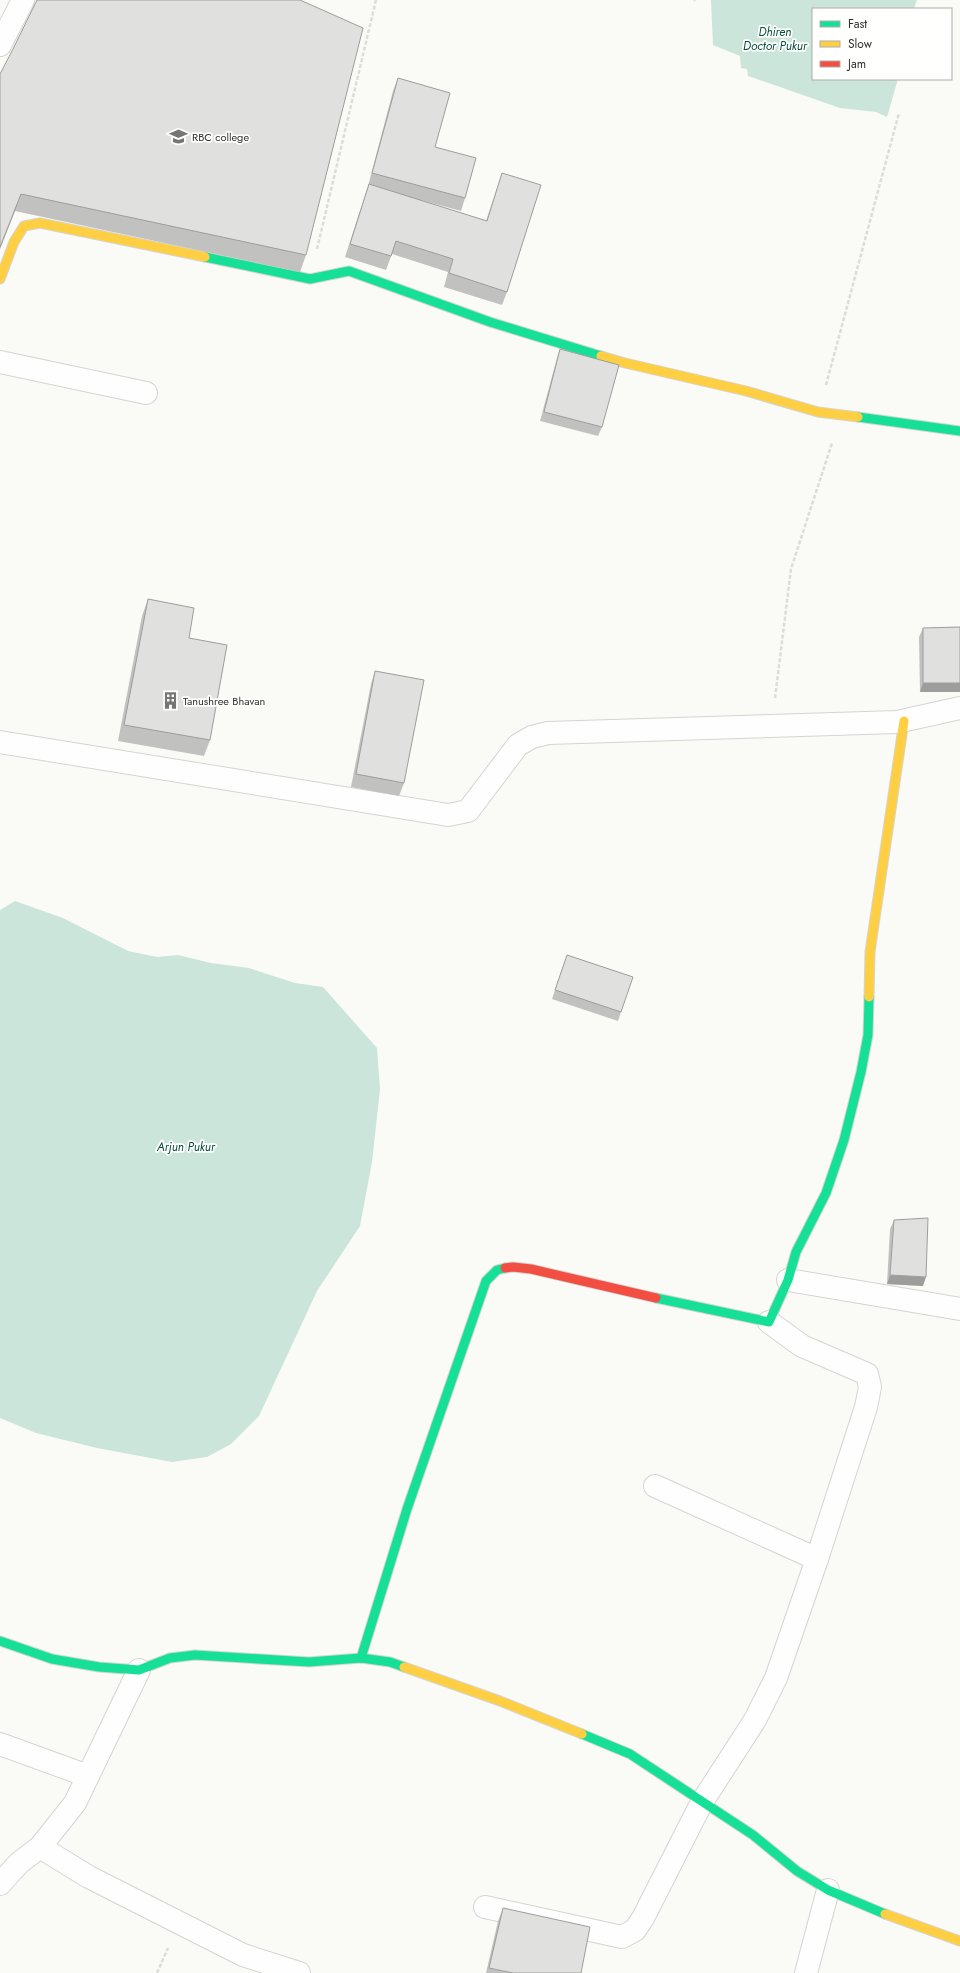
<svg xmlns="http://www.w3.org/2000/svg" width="960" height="1973" viewBox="0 0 960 1973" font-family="Jost,sans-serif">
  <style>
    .water { fill: #cce5db }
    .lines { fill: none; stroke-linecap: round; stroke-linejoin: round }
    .street-casing { stroke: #d4d5d1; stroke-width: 24 }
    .fast-casing { stroke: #d4d5d1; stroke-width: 11 }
    .slow-casing { stroke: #d4d5d1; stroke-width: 11 }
    .jam-casing { stroke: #d4d5d1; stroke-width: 11 }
    .path { stroke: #dcdcdb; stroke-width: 2.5; stroke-dasharray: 4 2; stroke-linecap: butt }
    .street { stroke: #fefefe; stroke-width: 22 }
    .fast { stroke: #16e098; stroke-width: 9 }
    .slow { stroke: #ffcf43; stroke-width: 9 }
    .jam { stroke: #f24e42; stroke-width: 9 }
    .wall { fill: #c1c2bf }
    .shaded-wall { fill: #9d9e9b }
    .building { fill: #e0e1de; stroke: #9d9e9b }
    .labels { text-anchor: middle; stroke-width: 3.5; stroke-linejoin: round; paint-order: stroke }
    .poi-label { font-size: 11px; fill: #2f2f2c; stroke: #fffffe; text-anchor: start }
    .water-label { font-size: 12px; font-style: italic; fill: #054d3c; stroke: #fffffe }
  </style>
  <rect width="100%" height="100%" fill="#fafaf6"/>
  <g class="water">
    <polygon points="711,0 917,0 914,9 813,9 813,79 898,79 887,117 876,112 840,108 748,76 747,69 741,68 740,56 713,45"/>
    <polygon points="15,901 63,918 128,951 157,957 178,955 211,963 249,968 295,983 323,987 377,1048 380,1089 372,1162 360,1226 317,1291 259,1416 231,1444 207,1457 172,1462 97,1448 36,1433 0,1418 0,910"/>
  </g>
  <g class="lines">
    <defs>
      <g id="street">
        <polyline points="0,45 23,0"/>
        <polyline points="0,362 146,393"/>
        <polyline points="0,742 448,815 468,811 518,745 532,737 548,733 897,722 960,708"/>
        <polyline points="788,1280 960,1309"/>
        <polyline points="655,1486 817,1559"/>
        <polyline points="0,1744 88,1776"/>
        <polyline points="40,1847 89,1877 243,1955 299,1973"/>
        <polyline points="0,1884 19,1863 40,1847 75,1803 139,1670"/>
        <polyline points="485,1907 622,1937 635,1930 643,1918 702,1802 755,1720 776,1678 817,1559 866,1407 870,1387 867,1374 802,1346 769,1322"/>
        <polyline points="806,1973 828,1890"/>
      </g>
      <g id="fast">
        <polyline points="205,257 310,279 349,271 490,322 601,356"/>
        <polyline points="858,417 960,431"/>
        <polyline points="656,1298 769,1322 788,1280 796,1252 826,1193 844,1140 861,1072 868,1035 869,997"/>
        <polyline points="0,1641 52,1659 99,1667 139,1670 170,1658 195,1655 309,1662 361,1658 390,1662 404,1667"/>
        <polyline points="361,1658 407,1509 486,1281 497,1270 505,1268"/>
        <polyline points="582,1734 630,1754 753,1835 797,1871 828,1890 885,1914"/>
      </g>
      <g id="slow">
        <polyline points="0,279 14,242 24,226 40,223 205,257"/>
        <polyline points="601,356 625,363 746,391 818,412 858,417"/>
        <polyline points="869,997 870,952 904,721"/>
        <polyline points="404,1667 500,1701 582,1734"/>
        <polyline points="885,1914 960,1941"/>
      </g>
      <polyline id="jam" points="505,1268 513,1267 531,1269 656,1298"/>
    </defs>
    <use href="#street" class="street-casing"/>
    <use href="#fast" class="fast-casing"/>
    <use href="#slow" class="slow-casing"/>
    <use href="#jam" class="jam-casing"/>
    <g class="path">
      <polyline points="694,1 695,0"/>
      <polyline points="317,249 376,0"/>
      <polyline points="826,385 899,113"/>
      <polyline points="775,698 791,569 832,443"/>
      <polyline points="157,1973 168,1948"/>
    </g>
    <use href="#street" class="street"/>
    <use href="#fast" class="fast"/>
    <use href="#slow" class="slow"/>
    <use href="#jam" class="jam"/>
  </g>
  <g class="wall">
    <polygon points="0,74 306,255 300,272 15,211"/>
    <polygon points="398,78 435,147 465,198 461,211 417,199 486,221 502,173 507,292 502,305 444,287 448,272 392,254 386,270 345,257 368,186 393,91"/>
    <polygon points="560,349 602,427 598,436 540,421 557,358"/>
    <polygon points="148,599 189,638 210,740 204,756 118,741 142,616"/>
    <polygon points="960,627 960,692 920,692 919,637 923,628"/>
    <polygon points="375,671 404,783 399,796 351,787 371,684"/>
    <polygon points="564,964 621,1012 618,1021 552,999"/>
    <polygon points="894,1220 923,1286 887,1284 890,1229"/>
    <polygon points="503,1908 581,1973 486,1973 498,1921"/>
  </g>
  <g class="shaded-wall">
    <polygon points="21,194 15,211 0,249 0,247"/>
    <polygon points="923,683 960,683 960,692 920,692"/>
    <polygon points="890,1275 926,1277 923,1286 887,1284"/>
  </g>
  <g class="building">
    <polygon points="37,0 300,0 363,28 306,255 21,194 0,247 0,74 12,51"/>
    <polygon points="398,78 450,93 435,147 476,158 465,198 372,173"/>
    <polygon points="502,173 541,185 507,292 449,273 453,259 396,241 391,256 350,244 369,184 487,221"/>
    <polygon points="560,349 619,365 602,427 544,412"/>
    <polygon points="148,599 194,608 189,638 227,645 210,740 124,725"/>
    <polygon points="960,627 960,683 923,683 923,628"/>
    <polygon points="375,671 424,680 404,783 356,774"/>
    <polygon points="567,955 633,977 621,1012 555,990"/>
    <polygon points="928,1218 926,1277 890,1275 894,1220"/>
    <polygon points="503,1908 590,1927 581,1973 513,1973 489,1968"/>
  </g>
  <defs>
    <symbol id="university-bare" viewBox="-9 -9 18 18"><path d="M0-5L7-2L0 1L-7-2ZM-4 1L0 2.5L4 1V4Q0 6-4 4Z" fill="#767673" stroke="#fffffe" stroke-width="2.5" paint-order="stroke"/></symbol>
    <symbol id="building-bare" viewBox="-9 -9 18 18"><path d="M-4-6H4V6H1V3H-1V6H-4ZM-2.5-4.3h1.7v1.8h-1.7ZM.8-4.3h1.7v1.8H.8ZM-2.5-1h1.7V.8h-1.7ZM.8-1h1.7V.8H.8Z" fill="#767673" stroke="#fffffe" stroke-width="2.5" paint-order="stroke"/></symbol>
  </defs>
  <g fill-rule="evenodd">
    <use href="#university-bare" x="166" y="124" width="25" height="25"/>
    <use href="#building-bare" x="158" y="688" width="25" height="25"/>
  </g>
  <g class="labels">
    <g class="poi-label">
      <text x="192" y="141">RBC college</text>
      <text x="183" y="705">Tanushree Bhavan</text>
    </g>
    <g class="water-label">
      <text x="775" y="36">Dhiren<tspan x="775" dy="14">Doctor Pukur</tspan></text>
      <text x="186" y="1151">Arjun Pukur</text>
    </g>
  </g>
  <rect x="812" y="8" width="140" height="72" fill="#fffffe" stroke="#acacaa"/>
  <rect x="820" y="21" width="20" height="6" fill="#16e098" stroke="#acacaa"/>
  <text x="848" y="28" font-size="12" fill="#2f2f2c">Fast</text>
  <rect x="820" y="41" width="20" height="6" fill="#ffcf43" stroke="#acacaa"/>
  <text x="848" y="48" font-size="12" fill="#2f2f2c">Slow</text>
  <rect x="820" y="61" width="20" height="6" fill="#f24e42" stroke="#acacaa"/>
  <text x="848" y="68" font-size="12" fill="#2f2f2c">Jam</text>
</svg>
